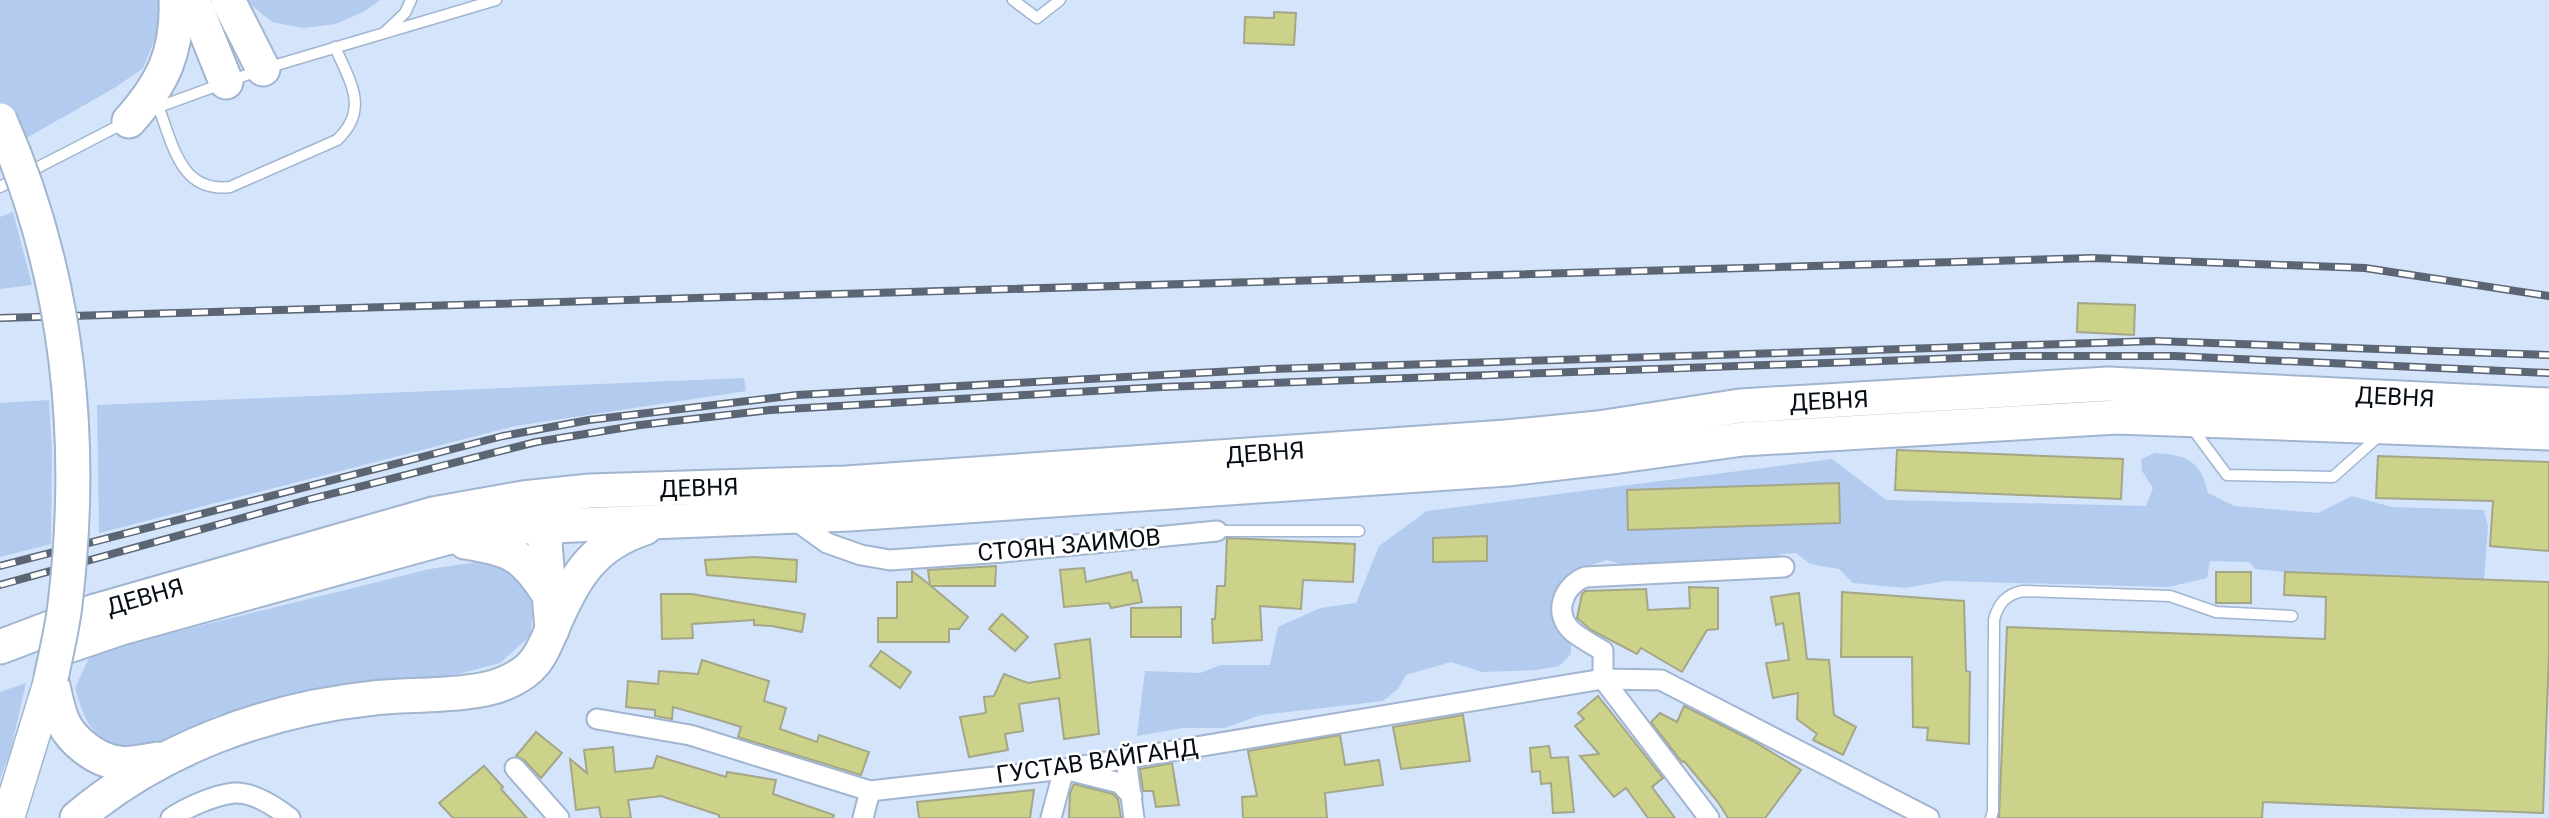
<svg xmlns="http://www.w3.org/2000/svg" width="2549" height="818" viewBox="0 0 2549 818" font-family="Roboto,sans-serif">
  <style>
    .green { fill: #b2cbef }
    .building { fill: #ccd28a; stroke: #a4a787; stroke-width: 2 }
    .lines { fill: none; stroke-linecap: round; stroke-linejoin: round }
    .service-casing { stroke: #a1b5d0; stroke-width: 13 }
    .minor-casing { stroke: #a1b5d0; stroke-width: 23 }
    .primary-casing { stroke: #a1b5d0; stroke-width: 35 }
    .trunk-casing { stroke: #a1b5d0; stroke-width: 37 }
    .service { stroke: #fff; stroke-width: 10 }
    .minor { stroke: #fff; stroke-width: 19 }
    .primary { stroke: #fff; stroke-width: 32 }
    .trunk { stroke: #fff; stroke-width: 33 }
    .rail-casing { stroke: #5b6574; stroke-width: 8 }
    .rail { stroke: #fff; stroke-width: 5; stroke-dasharray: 16; stroke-linecap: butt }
    .trunk-bridge-casing { stroke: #a1b5d0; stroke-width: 37; stroke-linecap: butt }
    .trunk-bridge { stroke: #fff; stroke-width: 33 }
    .labels { text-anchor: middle; stroke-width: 5; stroke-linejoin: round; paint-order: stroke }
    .street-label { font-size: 24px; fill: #070d16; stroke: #fff }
  </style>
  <rect width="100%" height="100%" fill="#d4e4fb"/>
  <g class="green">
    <polygon points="0,0 163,0 157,34 143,68 116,87 0,153"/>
    <polygon points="245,0 380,0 365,11 336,24 303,28 272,22"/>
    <polygon points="13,212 32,285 0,289 0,217"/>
    <polygon points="744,378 746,391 515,426 99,533 97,405"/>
    <polygon points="49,400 52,452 51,544 0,557 0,403"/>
    <path d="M2155,453C2186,455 2201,460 2208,493L2234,506L2318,513L2352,496L2392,507L2484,510L2488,527L2484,579L2285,572L2255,569L2249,562L2210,561L2207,578L2168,587L1945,581L1905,588L1853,583L1839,569L1810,564L1796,553L1781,554L1770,564L1741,565L1722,560L1708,563L1630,567L1607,560L1570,572L1558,585L1554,619L1571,638V654L1559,666L1537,670L1482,672L1451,662L1406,675L1398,689L1383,701L1261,715L1225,728H1183L1137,736L1145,671L1200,673L1221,665H1270L1278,627L1320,608L1356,603L1379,546L1427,511L1832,459L1886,500L2146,506L2153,488L2142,471L2141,459Z"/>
    <path d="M491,560L520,577L534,606L530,636L500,663L458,674L317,690L215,716L170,740L127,752C89,733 87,727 75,688L89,658L118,646L430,569Z"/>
    <polygon points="26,683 11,749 0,779 0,692"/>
  </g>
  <g class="building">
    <polygon points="1274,12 1296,13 1294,45 1244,43 1245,17 1274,18"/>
    <polygon points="2078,303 2135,305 2134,335 2077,332"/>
    <polygon points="1897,450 2123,459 2121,499 1895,490"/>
    <polygon points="2378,456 2549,462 2549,551 2490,546 2493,501 2376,498"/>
    <polygon points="1839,483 1840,523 1628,530 1627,490"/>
    <polygon points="1487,536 1487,561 1433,562 1433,538"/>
    <polygon points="1227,538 1355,544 1353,582 1303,580 1301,609 1260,606 1262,640 1213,643 1212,619 1215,619 1217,586 1225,586"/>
    <polygon points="755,557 797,560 796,582 707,575 705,560"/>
    <polygon points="996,566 995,586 931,586 968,617 959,629 949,629 949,642 878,642 878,618 897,618 897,582 912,582 912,571 930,585 928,570"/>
    <polygon points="1084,568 1086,582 1131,572 1133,581 1137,580 1142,602 1111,608 1109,603 1064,607 1060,570"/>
    <rect x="2216" y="572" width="35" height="31"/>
    <polygon points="2285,572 2549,582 2549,653 2543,813 2263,802 2262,818 1999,818 2007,627 2325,639 2326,597 2284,595"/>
    <polygon points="1689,587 1718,588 1718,629 1707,630 1682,672 1641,648 1637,654 1591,630 1577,618 1582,594 1585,591 1646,589 1648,610 1690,608"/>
    <polygon points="1842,592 1964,601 1966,671 1970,672 1969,744 1927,740 1928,728 1913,727 1912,657 1841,657"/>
    <polygon points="1799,593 1807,659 1829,660 1834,715 1856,727 1843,755 1813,740 1817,734 1797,719 1798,693 1773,698 1766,663 1789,660 1783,623 1776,625 1771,597"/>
    <polygon points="661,594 692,594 805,614 802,632 772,626 754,625 754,620 692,624 693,638 662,639"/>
    <polygon points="1181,607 1181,637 1131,637 1131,608"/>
    <polygon points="1002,614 1028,637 1015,651 989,629"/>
    <polygon points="1090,639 1099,734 1064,739 1059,698 1019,704 1023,731 1005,734 1008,750 969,757 960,717 986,713 984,697 994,696 1004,674 1028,683 1060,678 1055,644"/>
    <polygon points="881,651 911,672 900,688 870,666"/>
    <polygon points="702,660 769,681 764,701 786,708 780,729 817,742 819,735 869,752 861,775 738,737 741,727 719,720 673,707 672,719 655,716 655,710 626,707 628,681 658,684 659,671 698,674"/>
    <polygon points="1598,696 1663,778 1652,787 1675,818 1648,818 1626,788 1614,797 1580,756 1599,754 1575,726 1584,719 1578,713"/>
    <polygon points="1684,706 1753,741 1801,770 1765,818 1728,818 1718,802 1684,761 1682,762 1651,722 1660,713 1677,722"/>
    <polygon points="1463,715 1470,761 1401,769 1393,727"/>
    <polygon points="536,732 562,753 541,778 524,760 516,756"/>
    <polygon points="1340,735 1345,765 1379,760 1383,785 1325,793 1327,818 1243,818 1242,797 1257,796 1248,751"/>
    <polygon points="1549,746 1551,758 1568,757 1574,812 1553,813 1551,783 1541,784 1540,771 1532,772 1530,748"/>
    <polygon points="613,747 615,772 653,768 657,756 726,777 727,772 776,780 773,794 834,815 833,818 719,818 719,815 661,796 628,800 631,818 601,818 599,807 576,810 570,759 587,773 584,750"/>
    <polygon points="1172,763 1179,805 1156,807 1153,791 1143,791 1140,769"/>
    <polygon points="484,766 503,787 501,789 527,818 453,818 439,803"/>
    <polygon points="1074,784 1113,794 1118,799 1121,818 1069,818 1070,793"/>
    <polygon points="1034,790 1030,818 919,818 917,802"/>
  </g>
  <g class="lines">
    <defs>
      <g id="service">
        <polyline points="1013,0 1037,18 1060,0"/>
        <polyline points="385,32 405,13 411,0"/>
        <path d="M158,106C173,144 180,193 230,187L337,140C370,109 350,82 335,47"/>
        <polyline points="153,109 263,69 496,0"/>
        <polyline points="0,187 124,123"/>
        <polyline points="2192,428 2227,475 2333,477 2379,436"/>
        <polyline points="1217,531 1359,531"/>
        <path d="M1991,818L1993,811L1994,620C1998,603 2007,594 2023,591L2170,596L2216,612L2292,616"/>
      </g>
      <g id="minor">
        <polyline points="791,517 827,543 861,555 890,560 1003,552 1217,531"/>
        <polyline points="597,719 690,735 870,791 1064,769 1603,679 1661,680 1929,818"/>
        <polyline points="1126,759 1134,818"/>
        <polyline points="515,768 559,818"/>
        <path d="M171,818C187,807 215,795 234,793C253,792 276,807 290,818"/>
        <polyline points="863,818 870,791"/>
        <polyline points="1051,818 1064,769 1120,783 1132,796"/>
        <path d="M1709,818L1603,679V651C1593,645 1582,639 1573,632C1552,614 1563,586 1585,577L1784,567"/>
      </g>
      <polyline id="primary" points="8,818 51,678"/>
      <g id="trunk">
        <polyline points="193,0 226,82"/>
        <polyline points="228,0 263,69"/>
        <path d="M129,121C163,83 178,52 176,0"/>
        <path d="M465,542C512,550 523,554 549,595"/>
        <polyline points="552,630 545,543 550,526 563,511"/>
        <polyline points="0,647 95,611 433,514 523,498 590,491 846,483 1506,437 1598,428 1740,406 2108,384 2549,405"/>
        <polyline points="59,649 121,628 446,538 504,528 849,514 1507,469 1611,457 1743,439 2117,417 2549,433"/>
        <path d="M51,678C55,693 57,708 63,722C72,741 97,761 119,763C132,765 145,761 158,759"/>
        <path d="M77,818C160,748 267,709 374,698C410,694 474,697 505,683C534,671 541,656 552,629C573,579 592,545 645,528"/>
      </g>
    </defs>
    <use href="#service" class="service-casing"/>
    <use href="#minor" class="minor-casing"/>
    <use href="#primary" class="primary-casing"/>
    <use href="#trunk" class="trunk-casing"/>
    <use href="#service" class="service"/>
    <use href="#minor" class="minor"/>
    <use href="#primary" class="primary"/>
    <use href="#trunk" class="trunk"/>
    <defs>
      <g id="rail">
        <polyline points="0,318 2093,258 2365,268 2549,296"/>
        <polyline points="0,566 503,436 589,420 797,395 1271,369 2156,341 2549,355"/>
        <polyline points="0,585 307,500 536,442 640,425 770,410 1162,387 2016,356 2174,356 2549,373"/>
      </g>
    </defs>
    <use href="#rail" class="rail-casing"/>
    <use href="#rail" class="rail"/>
    <defs>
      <path id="trunk-bridge" d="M0,120C68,274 85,438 65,605C62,630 56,654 51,678"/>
    </defs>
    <use href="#trunk-bridge" class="trunk-bridge-casing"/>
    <use href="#trunk-bridge" class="trunk-bridge"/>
  </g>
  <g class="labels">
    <g class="street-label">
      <text transform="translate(2395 397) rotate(3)" y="8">ДЕВНЯ</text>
      <text transform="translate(1829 401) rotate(-3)" y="8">ДЕВНЯ</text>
      <text transform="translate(1265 453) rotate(-4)" y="8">ДЕВНЯ</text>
      <text transform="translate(699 488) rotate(-2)" y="8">ДЕВНЯ</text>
      <text transform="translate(1069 545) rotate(-5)" y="8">СТОЯН ЗАИМОВ</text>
      <text transform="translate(145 597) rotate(-16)" y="8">ДЕВНЯ</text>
      <text transform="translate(1097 761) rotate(-8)" y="8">ГУСТАВ ВАЙГАНД</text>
    </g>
  </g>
</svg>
